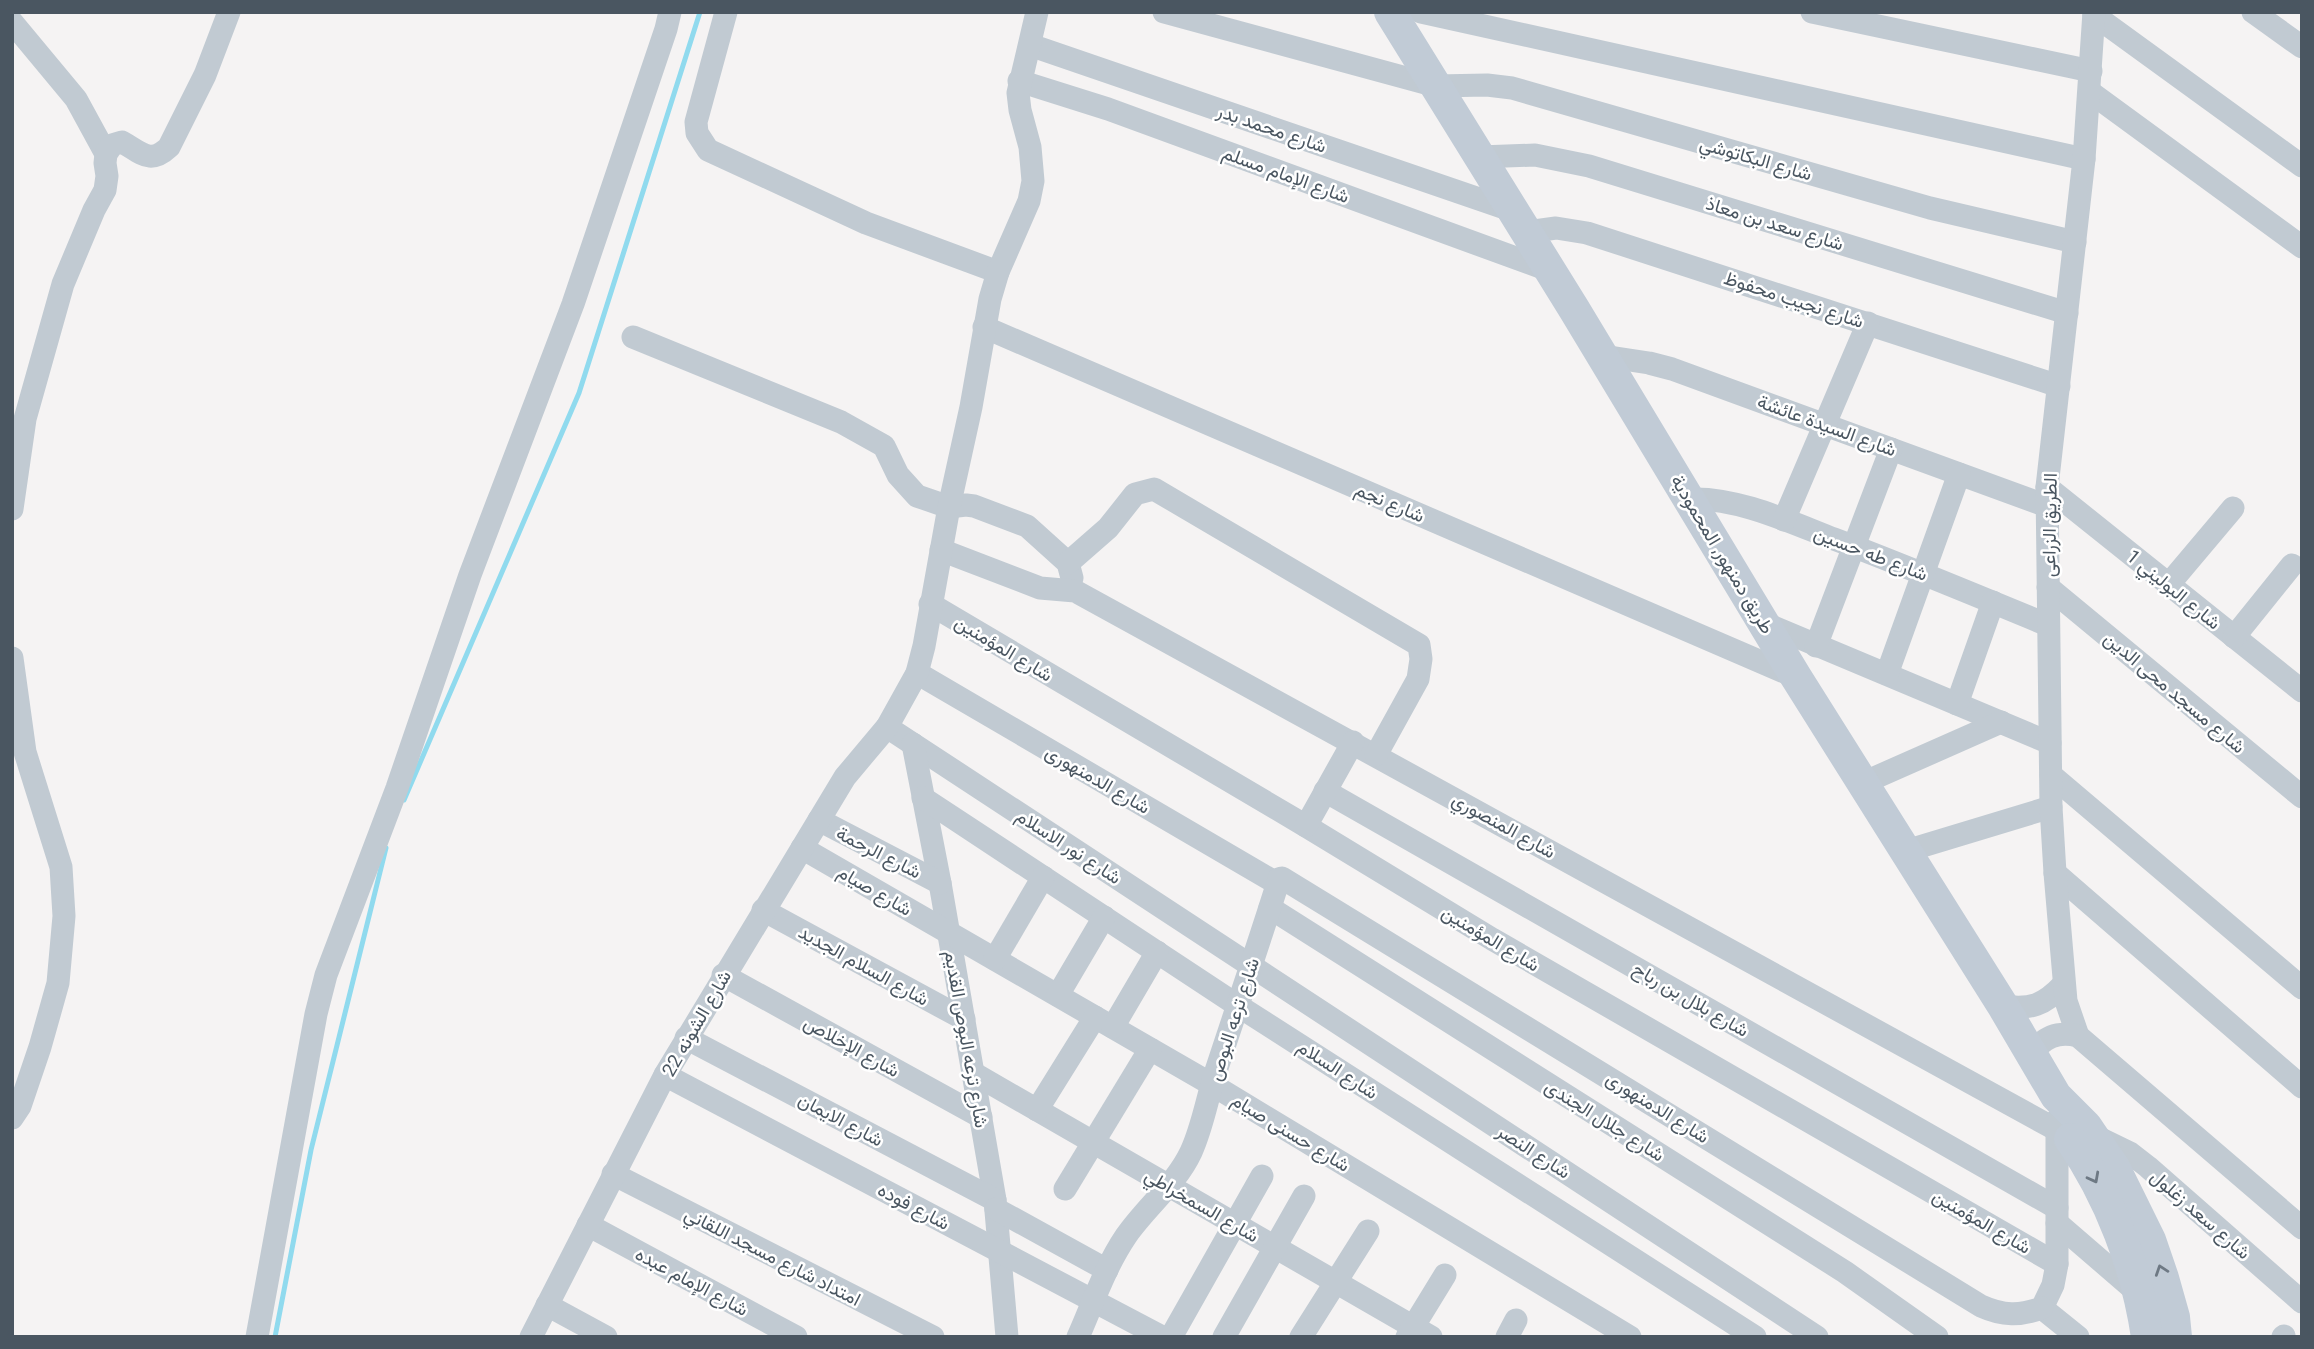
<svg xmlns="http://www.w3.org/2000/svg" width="2314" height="1349" viewBox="0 0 2314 1349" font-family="Roboto,Vazirmatn,sans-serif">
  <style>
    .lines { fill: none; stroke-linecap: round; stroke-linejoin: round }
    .stream { stroke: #90daee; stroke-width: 5 }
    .street { stroke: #c1cad2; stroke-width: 23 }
    .secondary { stroke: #c1cbd6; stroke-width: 32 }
    .oneway { stroke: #6e7984 }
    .labels { text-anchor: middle; stroke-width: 5; stroke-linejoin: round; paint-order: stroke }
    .street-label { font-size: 19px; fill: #4a5661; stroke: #fff }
  </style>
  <rect width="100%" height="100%" fill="#f5f3f3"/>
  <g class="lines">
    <g class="stream">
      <polyline points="404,800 579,393 700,12"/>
      <polyline points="275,1337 311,1150 386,848"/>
    </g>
    <g class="street">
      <polyline points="726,12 696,122 697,133 708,150 866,223 998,272"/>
      <polyline points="1164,12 1436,86 1487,85 1512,88 1930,208 2075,242"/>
      <polyline points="1421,12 2084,159"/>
      <polyline points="1812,12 2091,71"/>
      <polyline points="2253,12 2302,47"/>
      <polyline points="2094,15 2302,166"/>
      <polyline points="12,22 76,99 106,154"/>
      <polyline points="1030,45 1514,211"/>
      <polyline points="1019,81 1108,109 1551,271"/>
      <polyline points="2090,92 2302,247"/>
      <polyline points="1480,157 1535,155 1589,166 2067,313"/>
      <polyline points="1527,232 1556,228 1587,233 2059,386"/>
      <polyline points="984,327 1796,677"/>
      <polyline points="633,337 841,422 884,446 898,475 917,496 949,507 966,505 974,506 1027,526 1068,563 1072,578"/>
      <polyline points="1603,356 1649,363 1672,369 2047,506"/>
      <polyline points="2047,487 2302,691"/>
      <path d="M1690,499C1737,497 1790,522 1834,539C1906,566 1977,596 2048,625"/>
      <path d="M12,509L25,419L63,284L94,210L105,190L107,176L105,163L106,154L112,145L122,142C142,153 150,165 169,147L205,75L229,12"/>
      <polyline points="1784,520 1868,323"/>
      <polyline points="941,550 1040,588 1075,591 2057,1130"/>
      <polyline points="1068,563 1108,528 1135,494 1154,489 1419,645 1421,659 1418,679 1376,755"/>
      <polyline points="2169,584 2233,508"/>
      <polyline points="2048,587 2302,797"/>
      <polyline points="930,604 1306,826 1492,939 2057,1264"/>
      <polyline points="1764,623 2050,743"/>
      <polyline points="2234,637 2292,565"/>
      <polyline points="1816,646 1891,449"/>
      <polyline points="12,658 25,752 61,867 64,916 58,983 40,1047 20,1106 12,1118"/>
      <polyline points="917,673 1278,884"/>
      <polyline points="1887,674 1959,474"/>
      <polyline points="1957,704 1993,602"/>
      <polyline points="887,727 1817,1337"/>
      <polyline points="913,744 940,883 995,1200 1007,1337"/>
      <polyline points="2051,775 2302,988"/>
      <polyline points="1863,783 2001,722"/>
      <polyline points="1325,791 2057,1208"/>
      <polyline points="923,798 1237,1005 1755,1337"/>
      <polyline points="819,820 940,883"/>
      <polyline points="1306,826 1353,742"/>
      <polyline points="802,848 1211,1084 1630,1337"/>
      <polyline points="1906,851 2051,807"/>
      <polyline points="2055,873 2302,1087"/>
      <polyline points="1270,908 1845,1272 1937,1337"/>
      <polyline points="763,910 964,1019"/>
      <polyline points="995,959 1043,877"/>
      <polyline points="723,975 981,1117"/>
      <polyline points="1058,995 1104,917"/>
      <path d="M2003,1006C2031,1010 2044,1005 2063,985"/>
      <polyline points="1113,1027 1157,952"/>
      <polyline points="2078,1036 2066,1001 2055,873 2051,807 2047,487 2084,159 2094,12"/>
      <polyline points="686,1038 995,1200"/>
      <path d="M2032,1054C2043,1037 2058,1031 2078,1036L2302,1228"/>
      <polyline points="973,1073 1431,1337"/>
      <polyline points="665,1075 1162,1337"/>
      <polyline points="1037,1110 1095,1017"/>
      <polyline points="2093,1135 2130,1153 2148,1167 2302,1302"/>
      <polyline points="613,1174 933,1337"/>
      <polyline points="1065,1189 1150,1049"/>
      <polyline points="996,1209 1107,1270"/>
      <polyline points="2057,1223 2137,1292"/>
      <polyline points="588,1225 796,1337"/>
      <polyline points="547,1305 606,1337"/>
      <polyline points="2042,1308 2053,1285 2057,1264 2057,1120"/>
      <polyline points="2042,1308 2078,1337"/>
      <polyline points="257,1337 316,1014 326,975 397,788 470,575 573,304 666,29 670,12"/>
      <polyline points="531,1337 665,1075 845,777 887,727 917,673 924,646 949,507 971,407 990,299 998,272 1029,201 1033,181 1030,147 1020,110 1018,93 1037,12"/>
      <path d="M1078,1337C1093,1303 1105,1267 1126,1236C1146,1207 1176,1184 1191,1152C1203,1126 1207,1098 1216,1071C1237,1007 1259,943 1279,879L1282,878L1981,1306C2003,1316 2020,1316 2042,1308"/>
      <polyline points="1171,1337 1262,1176"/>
      <polyline points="1224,1337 1304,1196"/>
      <polyline points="1301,1337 1368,1231"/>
      <polyline points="1407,1337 1445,1275"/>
      <polyline points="1507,1337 1516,1320"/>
      <polyline points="2283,1337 2284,1336"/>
    </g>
    <g class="secondary">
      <polyline points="1390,12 1574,309 1796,677 2003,1006 2056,1096 2086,1126 2115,1169 2150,1240 2163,1278 2174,1317 2176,1337"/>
      <path d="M2070,1139C2110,1196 2137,1268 2147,1337"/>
    </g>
  </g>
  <defs><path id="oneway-chevron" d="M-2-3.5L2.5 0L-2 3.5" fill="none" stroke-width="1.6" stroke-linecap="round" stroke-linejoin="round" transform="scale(1.75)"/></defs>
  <g class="oneway">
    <use href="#oneway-chevron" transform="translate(2094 1178) rotate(62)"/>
    <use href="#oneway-chevron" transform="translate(2161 1270) rotate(-109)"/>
  </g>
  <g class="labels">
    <g class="street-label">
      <text transform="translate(1272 128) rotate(19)" y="7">شارع محمد بدر</text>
      <text transform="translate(1756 158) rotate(16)" y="7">شارع البكاتوشي</text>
      <text transform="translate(1286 174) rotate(20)" y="7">شارع الإمام مسلم</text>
      <text transform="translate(1775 223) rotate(17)" y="7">شارع سعد بن معاذ</text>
      <text transform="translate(1794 299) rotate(18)" y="7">شارع نجيب محفوظ</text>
      <text transform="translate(1827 425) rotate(20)" y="7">شارع السيدة عائشة</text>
      <text transform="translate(1390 502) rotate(23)" y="7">شارع نجم</text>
      <text transform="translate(2049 525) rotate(-89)" y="7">الطريق الزراعى</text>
      <text transform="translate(1871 553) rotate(21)" y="7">شارع طه حسين</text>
      <text transform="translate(1723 554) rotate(59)" y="7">طريق دمنهور, المحمودية</text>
      <text transform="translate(2174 589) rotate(39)" y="7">شارع البوليني 1</text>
      <text transform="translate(1004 648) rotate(31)" y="7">شارع المؤمنين</text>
      <text transform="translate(2175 692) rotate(40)" y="7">شارع مسجد محى الدين</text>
      <text transform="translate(1098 779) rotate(30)" y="7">شارع الدمنهورى</text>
      <text transform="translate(1504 825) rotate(29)" y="7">شارع المنصوري</text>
      <text transform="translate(1069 846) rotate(33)" y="7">شارع نور الاسلام</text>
      <text transform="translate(879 852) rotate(27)" y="7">شارع الرحمة</text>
      <text transform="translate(875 890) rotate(30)" y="7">شارع صيام</text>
      <text transform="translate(1491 938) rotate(31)" y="7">شارع المؤمنين</text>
      <text transform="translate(864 965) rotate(29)" y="7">شارع السلام الجديد</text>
      <text transform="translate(1691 999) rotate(30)" y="7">شارع بلال بن رباح</text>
      <text transform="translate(1233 1019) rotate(-72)" y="7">شارع ترعه البوص</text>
      <text transform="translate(696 1023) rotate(-60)" y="7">شارع الشونه 22</text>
      <text transform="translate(967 1039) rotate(80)" y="7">شارع ترعه البوص القديم</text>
      <text transform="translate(852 1046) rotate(29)" y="7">شارع الإخلاص</text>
      <text transform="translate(1338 1069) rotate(33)" y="7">شارع السلام</text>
      <text transform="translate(1658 1107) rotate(32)" y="7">شارع الدمنهورى</text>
      <text transform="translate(841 1119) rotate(28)" y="7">شارع الايمان</text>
      <text transform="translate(1605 1120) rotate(32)" y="7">شارع جلال الجندى</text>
      <text transform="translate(1291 1132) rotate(31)" y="7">شارع حسنى صيام</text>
      <text transform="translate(1534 1151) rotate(33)" y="7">شارع النصر</text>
      <text transform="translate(1202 1205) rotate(30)" y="7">شارع السمخراطي</text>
      <text transform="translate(914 1206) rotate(28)" y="7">شارع فوده</text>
      <text transform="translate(2201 1214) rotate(41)" y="7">شارع سعد زغلول</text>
      <text transform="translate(1982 1221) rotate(30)" y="7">شارع المؤمنين</text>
      <text transform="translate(773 1256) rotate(27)" y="7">امتداد شارع مسجد اللقاني</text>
      <text transform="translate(692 1281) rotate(28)" y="7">شارع الإمام عبده</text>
    </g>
  </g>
  <rect width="2314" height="1349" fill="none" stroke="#4a5661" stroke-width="28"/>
</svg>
